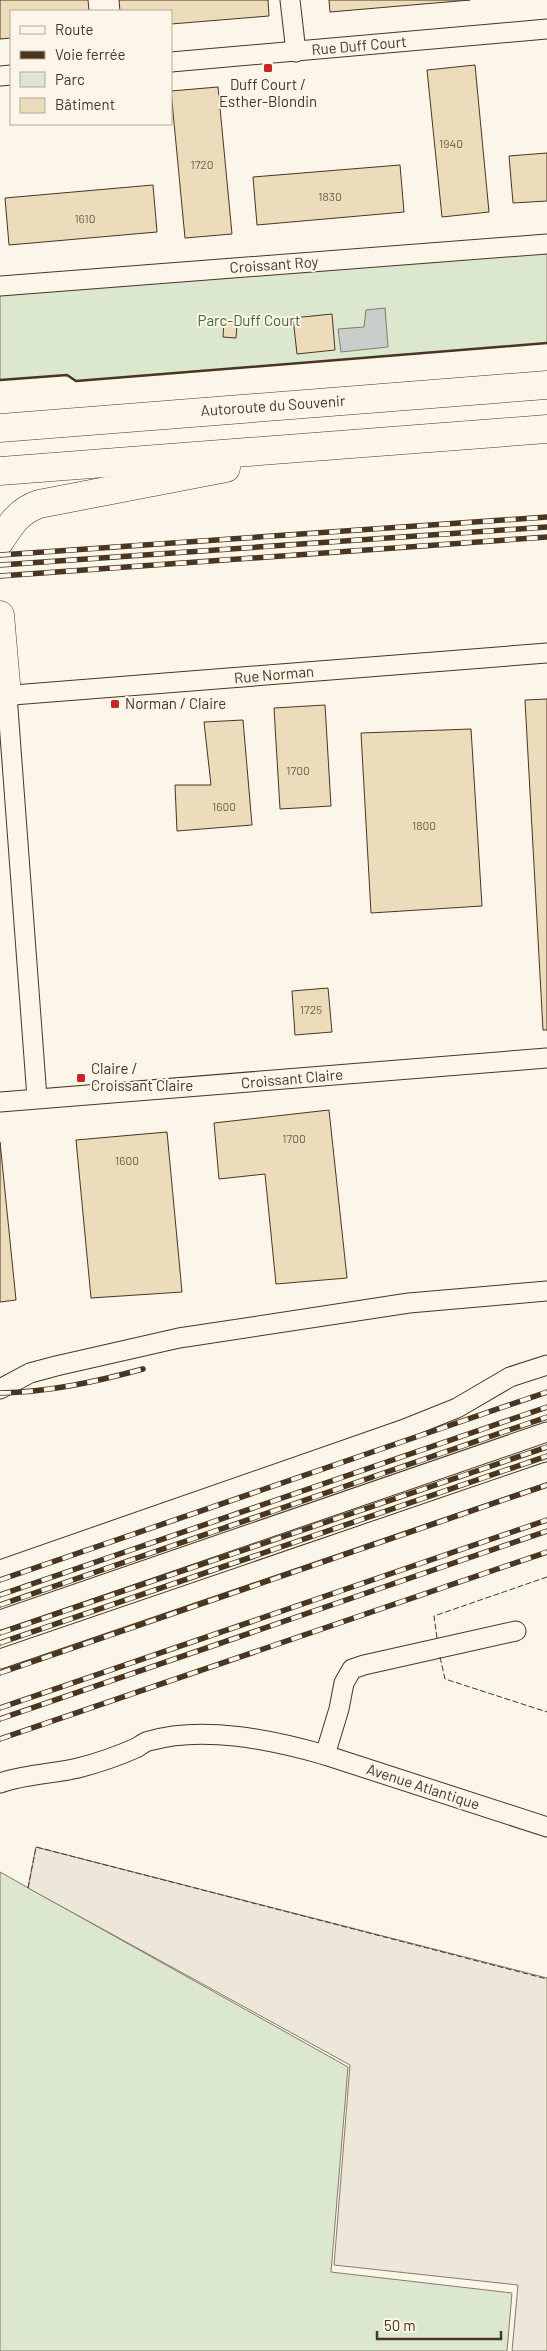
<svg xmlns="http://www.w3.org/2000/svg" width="547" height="2351" viewBox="0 0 547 2351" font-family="Barlow,sans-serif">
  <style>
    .green { fill: #dce7d0; stroke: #887966 }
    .parking { fill: #ede7d9; stroke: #887966 }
    .water { fill: #c9cecd; stroke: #887966 }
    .building { fill: #ecdcbc; stroke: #4a3520 }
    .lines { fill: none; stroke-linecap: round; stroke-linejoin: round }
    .minor-casing { stroke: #4a3520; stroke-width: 21 }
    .highway-casing { stroke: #4a3520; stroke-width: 29 }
    .minor { stroke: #fbf6e9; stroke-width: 19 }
    .highway { stroke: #fbf6e9; stroke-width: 28 }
    .rail-casing { stroke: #4a3520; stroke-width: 5.5 }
    .rail { stroke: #fbf6e9; stroke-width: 4; stroke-dasharray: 11; stroke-linecap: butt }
    .fence { stroke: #4a3520; stroke-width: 1; stroke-dasharray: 6 2.5; stroke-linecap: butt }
    .wall { stroke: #4a3520; stroke-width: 2.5 }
    .poi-dot { fill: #c62828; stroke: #fbf6e9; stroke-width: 2 }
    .labels { text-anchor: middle; stroke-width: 4; stroke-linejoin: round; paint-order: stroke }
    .number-label { font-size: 12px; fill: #725f47 }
    .street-label { font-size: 15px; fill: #4a3520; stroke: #fbf6e9 }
    .poi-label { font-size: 15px; fill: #4a3520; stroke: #fbf6e9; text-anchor: start }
    .park-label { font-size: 15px; fill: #436837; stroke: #fbf6e9 }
  </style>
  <rect width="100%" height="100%" fill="#fbf6e9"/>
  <g class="green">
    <polygon points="547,250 547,343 76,381 67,375 0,380 0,293"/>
    <polygon points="0,1872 348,2067 331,2272 512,2293 507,2351 0,2351"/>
  </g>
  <polygon class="parking" points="36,1847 547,1978 547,2351 512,2351 518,2285 334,2265 350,2065 28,1888"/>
  <polygon class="water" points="385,308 388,347 341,352 338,329 364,327 366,310"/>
  <g class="building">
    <polygon points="0,0 88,0 89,11 11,11 11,38 0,39"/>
    <polygon points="119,0 268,0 269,16 171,24 171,11 120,11"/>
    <polygon points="329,0 470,0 330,12"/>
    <polygon points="475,65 489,212 442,217 427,70"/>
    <polygon points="218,87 232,234 185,238 171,91"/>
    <polygon points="547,153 547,201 513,203 509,156"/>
    <polygon points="400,165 404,212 257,225 253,177"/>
    <polygon points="153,185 157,232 9,245 5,198"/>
    <polygon points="332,314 335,350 297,354 293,318"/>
    <polygon points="224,323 237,324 236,338 223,337"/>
    <polygon points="547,699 547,1030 543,1030 525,700"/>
    <polygon points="325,705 331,806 280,809 274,708"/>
    <polygon points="243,720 252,825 177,831 175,785 211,785 204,722"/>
    <polygon points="471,729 482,906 371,913 361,733"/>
    <polygon points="328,988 332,1032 295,1035 292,991"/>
    <polygon points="329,1110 347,1278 276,1284 265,1174 219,1179 214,1123"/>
    <polygon points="167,1132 182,1292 91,1298 76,1140"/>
    <polygon points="0,1142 16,1300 0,1302"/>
  </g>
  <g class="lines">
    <defs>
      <g id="minor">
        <polyline points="290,0 296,52"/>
        <polyline points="171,62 547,29"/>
        <polyline points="0,76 11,75"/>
        <polyline points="0,286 547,244"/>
        <polyline points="7,695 37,1098"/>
        <polyline points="0,696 547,653"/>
        <polyline points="0,1102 547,1058"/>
        <polyline points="0,1389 30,1373 56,1366 179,1338 409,1303 547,1291"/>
        <polyline points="0,1570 402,1430 457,1408 510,1377 547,1365"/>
        <polyline points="0,1620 547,1432"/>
        <polyline points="516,1631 364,1665 352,1669 344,1683 339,1709 325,1755 547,1827"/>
        <polyline points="0,1659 547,1472"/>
        <path d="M0,1783C25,1774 53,1774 78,1768C98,1763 118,1756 136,1748C140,1746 144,1742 149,1741C203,1725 272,1740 325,1755"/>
      </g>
      <g id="highway">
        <polyline points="0,428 547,385"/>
        <polyline points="0,471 547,429"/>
        <path d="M0,541C11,524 19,511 39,504L226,468"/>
        <polyline points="0,615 7,695"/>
      </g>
    </defs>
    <use href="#minor" class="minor-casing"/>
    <use href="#highway" class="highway-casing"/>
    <use href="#minor" class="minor"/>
    <use href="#highway" class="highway"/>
    <defs>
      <g id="rail">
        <polyline points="0,555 547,517"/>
        <polyline points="0,565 547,527"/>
        <polyline points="0,576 547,537"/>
        <path d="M0,1393C49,1392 95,1382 143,1369"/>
        <polyline points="0,1580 547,1392"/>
        <polyline points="0,1595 547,1407"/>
        <polyline points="0,1605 547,1417"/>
        <polyline points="0,1633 547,1447"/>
        <polyline points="0,1643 547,1456"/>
        <polyline points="0,1673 547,1485"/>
        <polyline points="0,1708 547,1520"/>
        <polyline points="0,1719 547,1531"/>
        <polyline points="0,1739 547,1552"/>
      </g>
    </defs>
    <use href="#rail" class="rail-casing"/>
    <use href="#rail" class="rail"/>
    <g class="fence">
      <polyline points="437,1638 434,1616 547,1577"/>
      <polyline points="440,1657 445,1679 547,1712"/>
      <polyline points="28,1888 36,1847 547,1979"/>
    </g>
    <polyline class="wall" points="0,380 67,375 76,381 547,343"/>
  </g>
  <g class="poi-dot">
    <rect x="263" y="63" width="10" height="10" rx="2.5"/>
    <rect x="110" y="699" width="10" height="10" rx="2.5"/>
    <rect x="76" y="1073" width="10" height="10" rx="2.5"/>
  </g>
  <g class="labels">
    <g class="number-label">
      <text x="451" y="148">1940</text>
      <text x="202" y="169">1720</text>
      <text x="330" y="201">1830</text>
      <text x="85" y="223">1610</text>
      <text x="298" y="775">1700</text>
      <text x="224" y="811">1600</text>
      <text x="424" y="830">1800</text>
      <text x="311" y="1014">1725</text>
      <text x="294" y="1143">1700</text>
      <text x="127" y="1165">1600</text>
    </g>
    <g class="street-label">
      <text transform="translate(359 46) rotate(-5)" y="5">Rue Duff Court</text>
      <text transform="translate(274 265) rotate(-4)" y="5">Croissant Roy</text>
      <text transform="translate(273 406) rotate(-4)" y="5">Autoroute du Souvenir</text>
      <text transform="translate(274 675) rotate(-5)" y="5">Rue Norman</text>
      <text transform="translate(292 1079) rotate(-5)" y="5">Croissant Claire</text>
      <text transform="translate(423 1787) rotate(18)" y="5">Avenue Atlantique</text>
    </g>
    <g class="poi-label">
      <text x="268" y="90" text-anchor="middle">Duff Court /<tspan x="268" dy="17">Esther-Blondin</tspan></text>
      <text x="125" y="709">Norman / Claire</text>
      <text x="91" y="1074">Claire /<tspan x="91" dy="17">Croissant Claire</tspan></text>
    </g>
    <g class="park-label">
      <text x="249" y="326">Parc-Duff Court</text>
    </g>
  </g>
  <rect x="10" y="10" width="162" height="115" fill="#fbf6e9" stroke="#b4a999"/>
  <rect x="20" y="26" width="25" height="8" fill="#fbf6e9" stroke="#b4a999"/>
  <text x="55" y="35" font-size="15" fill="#4a3520">Route</text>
  <rect x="20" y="51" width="25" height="8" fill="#4a3520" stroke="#b4a999"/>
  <text x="55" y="60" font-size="15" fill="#4a3520">Voie ferrée</text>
  <rect x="20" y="72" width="25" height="15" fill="#dce7d0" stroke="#b4a999"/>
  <text x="55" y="85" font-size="15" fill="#4a3520">Parc</text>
  <rect x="20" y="98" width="25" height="15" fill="#ecdcbc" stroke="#b4a999"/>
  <text x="55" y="110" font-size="15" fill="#4a3520">Bâtiment</text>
  <path d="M377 2331v8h124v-8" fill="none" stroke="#4a3520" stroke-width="2.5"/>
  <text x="384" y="2331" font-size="15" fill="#4a3520" stroke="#fbf6e9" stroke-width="4" paint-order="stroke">50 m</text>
</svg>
